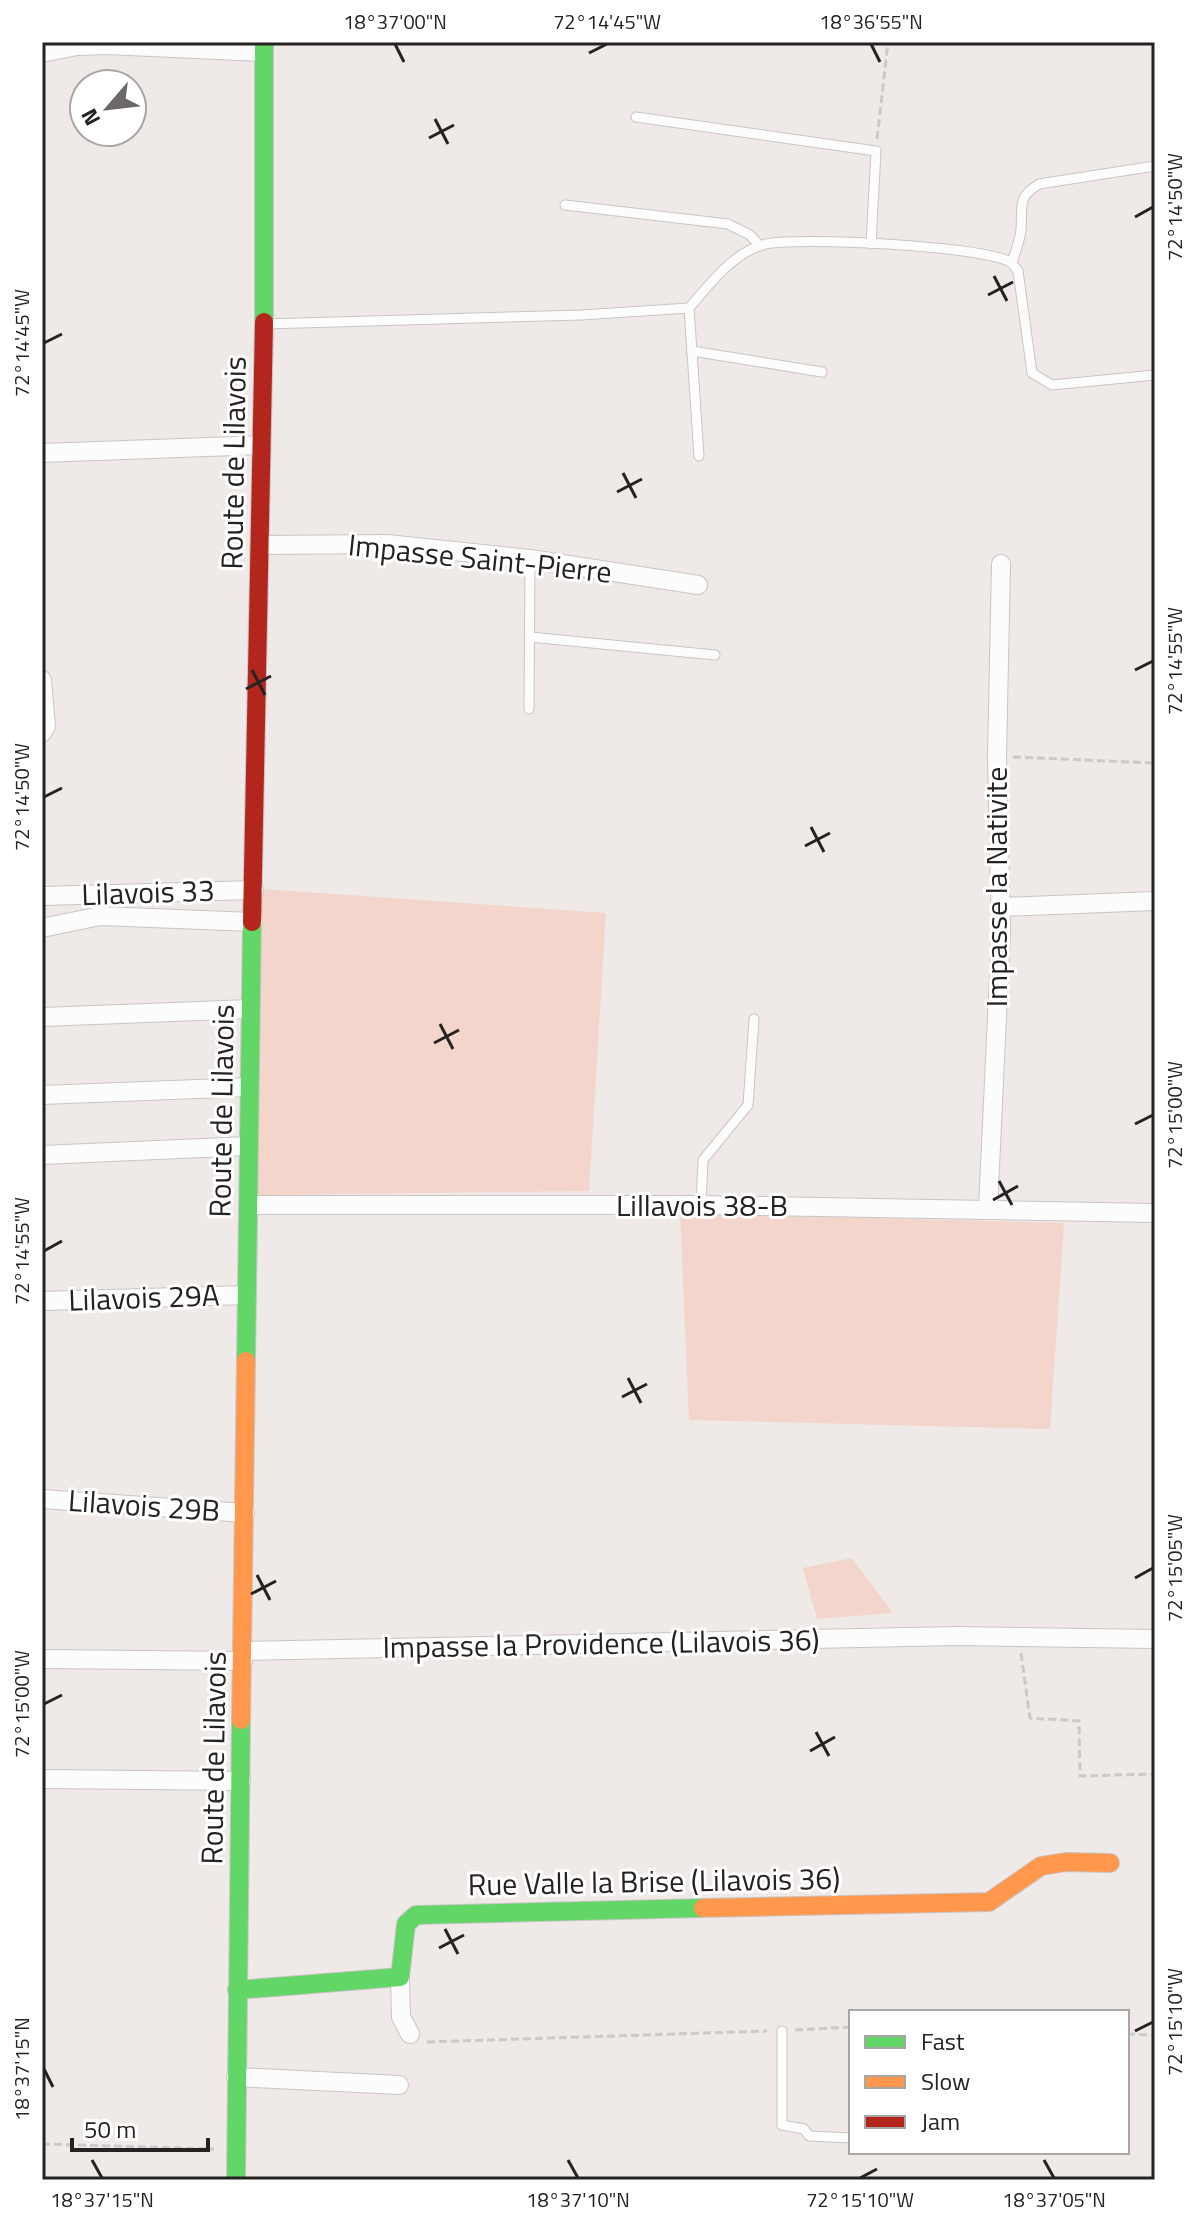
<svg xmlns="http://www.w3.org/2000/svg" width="1197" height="2222" viewBox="0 0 1197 2222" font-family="'Titillium Web',sans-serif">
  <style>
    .green { fill: #f3d5cb }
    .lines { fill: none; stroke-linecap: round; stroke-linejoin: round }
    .lane-casing { stroke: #cac5c4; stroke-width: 11 }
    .street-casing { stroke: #cac5c4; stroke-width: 20 }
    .fast-casing { stroke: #cac5c4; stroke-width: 20 }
    .slow-casing { stroke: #cac5c4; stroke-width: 20 }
    .jam-casing { stroke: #cac5c4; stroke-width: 20 }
    .path { stroke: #cbc9c9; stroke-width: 3; stroke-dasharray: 8 4; stroke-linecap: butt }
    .lane { stroke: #fdfcfc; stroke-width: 9 }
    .street { stroke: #fdfcfc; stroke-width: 18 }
    .fast { stroke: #63d668; stroke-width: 18 }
    .slow { stroke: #ff974d; stroke-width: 18 }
    .jam { stroke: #b3261e; stroke-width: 18 }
    .ticks { fill: none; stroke: #262221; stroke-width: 3 }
    .labels { text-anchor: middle; stroke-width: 6; stroke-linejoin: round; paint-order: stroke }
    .street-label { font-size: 30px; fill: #262221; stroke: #fff }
    .neatline { fill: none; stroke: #262221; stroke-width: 3 }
    .ticks-label { font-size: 20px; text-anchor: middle; fill: #262221 }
  </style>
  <rect width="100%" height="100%" fill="#efe9e8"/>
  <g class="green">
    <polygon points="262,889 606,913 589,1191 257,1195"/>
    <polygon points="680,1213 1064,1223 1050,1429 689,1420"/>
    <polygon points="852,1558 893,1613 817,1619 803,1568"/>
  </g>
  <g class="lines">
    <defs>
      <g id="lane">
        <polyline points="636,117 876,151 871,244"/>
        <polyline points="565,205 728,224 750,235 760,246"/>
        <path d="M1012,263C1015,252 1020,241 1021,230C1023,207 1016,198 1039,184L1155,166"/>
        <polyline points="689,308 699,456"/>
        <path d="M264,324L581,315L689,308C708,286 732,254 762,245C794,236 984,246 1010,262C1013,264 1016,269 1018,271L1032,373L1052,385L1155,375"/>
        <polyline points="692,351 822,372"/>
        <polyline points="530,637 715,655"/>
        <polyline points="529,709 530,559"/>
        <polyline points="701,1205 703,1160 748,1105 754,1019"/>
        <polyline points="782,2031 782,2125 804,2129 809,2136 851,2138"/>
      </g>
      <g id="street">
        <polyline points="42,53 77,46 107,45 264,52"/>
        <polyline points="42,453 260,445"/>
        <polyline points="260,545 387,544 530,559 698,585"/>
        <polyline points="42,680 46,726 42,733"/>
        <polyline points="42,896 254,890"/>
        <polyline points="1001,907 1155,901"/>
        <polyline points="42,928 100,916 253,922"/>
        <polyline points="42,1017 251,1009"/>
        <polyline points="42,1095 249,1087"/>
        <polyline points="42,1155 249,1146"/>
        <polyline points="249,1205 701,1205 1155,1213"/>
        <polyline points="988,1209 1001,932 997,757 1001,564"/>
        <polyline points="42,1301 247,1295"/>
        <polyline points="42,1499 245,1513"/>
        <polyline points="244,1651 958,1636 1155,1639"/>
        <polyline points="42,1659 243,1661"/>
        <polyline points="42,1779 241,1781"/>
        <polyline points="400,1977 401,2017 410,2034"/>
        <polyline points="236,2077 399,2085"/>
      </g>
      <g id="fast">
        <polyline points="264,42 264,322"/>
        <polyline points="246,1361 252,922"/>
        <polyline points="237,1990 400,1977 406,1924 416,1915 703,1908"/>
        <polyline points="236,2180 241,1720"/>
      </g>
      <g id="slow">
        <polyline points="241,1720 246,1361"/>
        <polyline points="703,1908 989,1902 1041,1866 1066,1862 1110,1863"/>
      </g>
      <polyline id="jam" points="252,922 264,322"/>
    </defs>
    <use href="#lane" class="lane-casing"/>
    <use href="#street" class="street-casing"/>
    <use href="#fast" class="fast-casing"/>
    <use href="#slow" class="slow-casing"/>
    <use href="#jam" class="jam-casing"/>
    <g class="path">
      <polyline points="877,139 888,42"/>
      <polyline points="1013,757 1155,763"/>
      <polyline points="1021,1653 1030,1718 1079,1721 1080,1776 1155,1774"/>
      <polyline points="795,2030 851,2027"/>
      <polyline points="1127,2034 1155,2035"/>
      <polyline points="427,2042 767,2031"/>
      <polyline points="42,2144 214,2149"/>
    </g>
    <use href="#lane" class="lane"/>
    <use href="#street" class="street"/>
    <use href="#fast" class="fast"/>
    <use href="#slow" class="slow"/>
    <use href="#jam" class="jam"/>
  </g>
  <path class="ticks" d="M395,44L404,62M871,44L880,62M589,53L607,44M435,119L448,144M429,138L454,125M1135,217L1153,207M994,276L1007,301M988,295L1013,282M44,343L62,334M623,473L636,498M617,492L642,479M252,670L265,695M1135,670L1153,661M246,689L271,676M44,797L62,788M811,827L824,852M805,846L830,833M440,1024L453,1049M434,1043L459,1030M1135,1124L1153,1115M999,1181L1012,1205M993,1200L1018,1186M44,1251L62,1241M628,1378L641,1403M622,1397L647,1384M257,1575L270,1600M1135,1578L1153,1568M251,1594L276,1581M44,1704L62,1695M816,1732L829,1756M810,1751L835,1737M445,1929L458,1954M439,1948L464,1935M1135,2031L1153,2022M44,2069L53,2087M92,2160L102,2178M568,2160L578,2178M1044,2160L1054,2178M860,2178L877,2169"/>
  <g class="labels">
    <g class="street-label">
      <text transform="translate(234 463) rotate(-89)" y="10">Route de Lilavois</text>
      <text transform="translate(480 559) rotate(6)" y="10">Impasse Saint-Pierre</text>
      <text transform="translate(997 887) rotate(-90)" y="10">Impasse la Nativite</text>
      <text transform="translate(148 893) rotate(-2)" y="10">Lilavois 33</text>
      <text transform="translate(222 1111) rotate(-89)" y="10">Route de Lilavois</text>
      <text x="702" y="1216">Lillavois 38-B</text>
      <text transform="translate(144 1298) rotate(-2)" y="10">Lilavois 29A</text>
      <text transform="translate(144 1506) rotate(4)" y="10">Lilavois 29B</text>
      <text transform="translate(601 1644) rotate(-1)" y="10">Impasse la Providence (Lilavois 36)</text>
      <text transform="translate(214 1758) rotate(-89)" y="10">Route de Lilavois</text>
      <text transform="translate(654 1882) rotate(-1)" y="10">Rue Valle la Brise (Lilavois 36)</text>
    </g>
  </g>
  <rect width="1197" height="2222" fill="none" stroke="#ffffff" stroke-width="88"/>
  <rect x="849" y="2010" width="280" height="144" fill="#ffffff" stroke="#a8a7a6" stroke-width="2"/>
  <rect x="865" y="2036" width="40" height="12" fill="#63d668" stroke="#a8a7a6" stroke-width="2"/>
  <text x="921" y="2050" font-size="24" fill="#262221">Fast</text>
  <rect x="865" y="2076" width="40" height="12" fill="#ff974d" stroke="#a8a7a6" stroke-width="2"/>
  <text x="921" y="2090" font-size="24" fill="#262221">Slow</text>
  <rect x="865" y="2116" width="40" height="12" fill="#b3261e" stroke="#a8a7a6" stroke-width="2"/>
  <text x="921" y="2130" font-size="24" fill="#262221">Jam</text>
  <g transform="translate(108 108) rotate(242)"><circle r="38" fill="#ffffff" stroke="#a8a7a6" stroke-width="2"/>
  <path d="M0-6L14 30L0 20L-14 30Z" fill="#6c6867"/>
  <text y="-12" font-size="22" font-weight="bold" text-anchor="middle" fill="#262221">N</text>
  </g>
  <path d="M72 2138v12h136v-12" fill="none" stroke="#262221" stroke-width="4"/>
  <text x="84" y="2138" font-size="24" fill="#262221" stroke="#ffffff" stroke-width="6" paint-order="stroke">50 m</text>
  <rect x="44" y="44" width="1109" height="2134" class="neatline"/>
  <g class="ticks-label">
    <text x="395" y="29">18°37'00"N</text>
    <text x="607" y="29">72°14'45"W</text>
    <text x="871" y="29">18°36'55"N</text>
    <text transform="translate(1175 207) rotate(-90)" y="7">72°14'50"W</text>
    <text transform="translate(22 343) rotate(-90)" y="7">72°14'45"W</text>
    <text transform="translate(1175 661) rotate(-90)" y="7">72°14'55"W</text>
    <text transform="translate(22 797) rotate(-90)" y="7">72°14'50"W</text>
    <text transform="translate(1175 1115) rotate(-90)" y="7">72°15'00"W</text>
    <text transform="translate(22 1251) rotate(-90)" y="7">72°14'55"W</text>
    <text transform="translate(1175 1568) rotate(-90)" y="7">72°15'05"W</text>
    <text transform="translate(22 1704) rotate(-90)" y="7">72°15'00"W</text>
    <text transform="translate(1175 2022) rotate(-90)" y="7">72°15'10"W</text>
    <text transform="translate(22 2069) rotate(-90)" y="7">18°37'15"N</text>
    <text x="102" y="2207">18°37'15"N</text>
    <text x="578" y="2207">18°37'10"N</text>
    <text x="860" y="2207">72°15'10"W</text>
    <text x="1054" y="2207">18°37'05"N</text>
  </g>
</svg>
